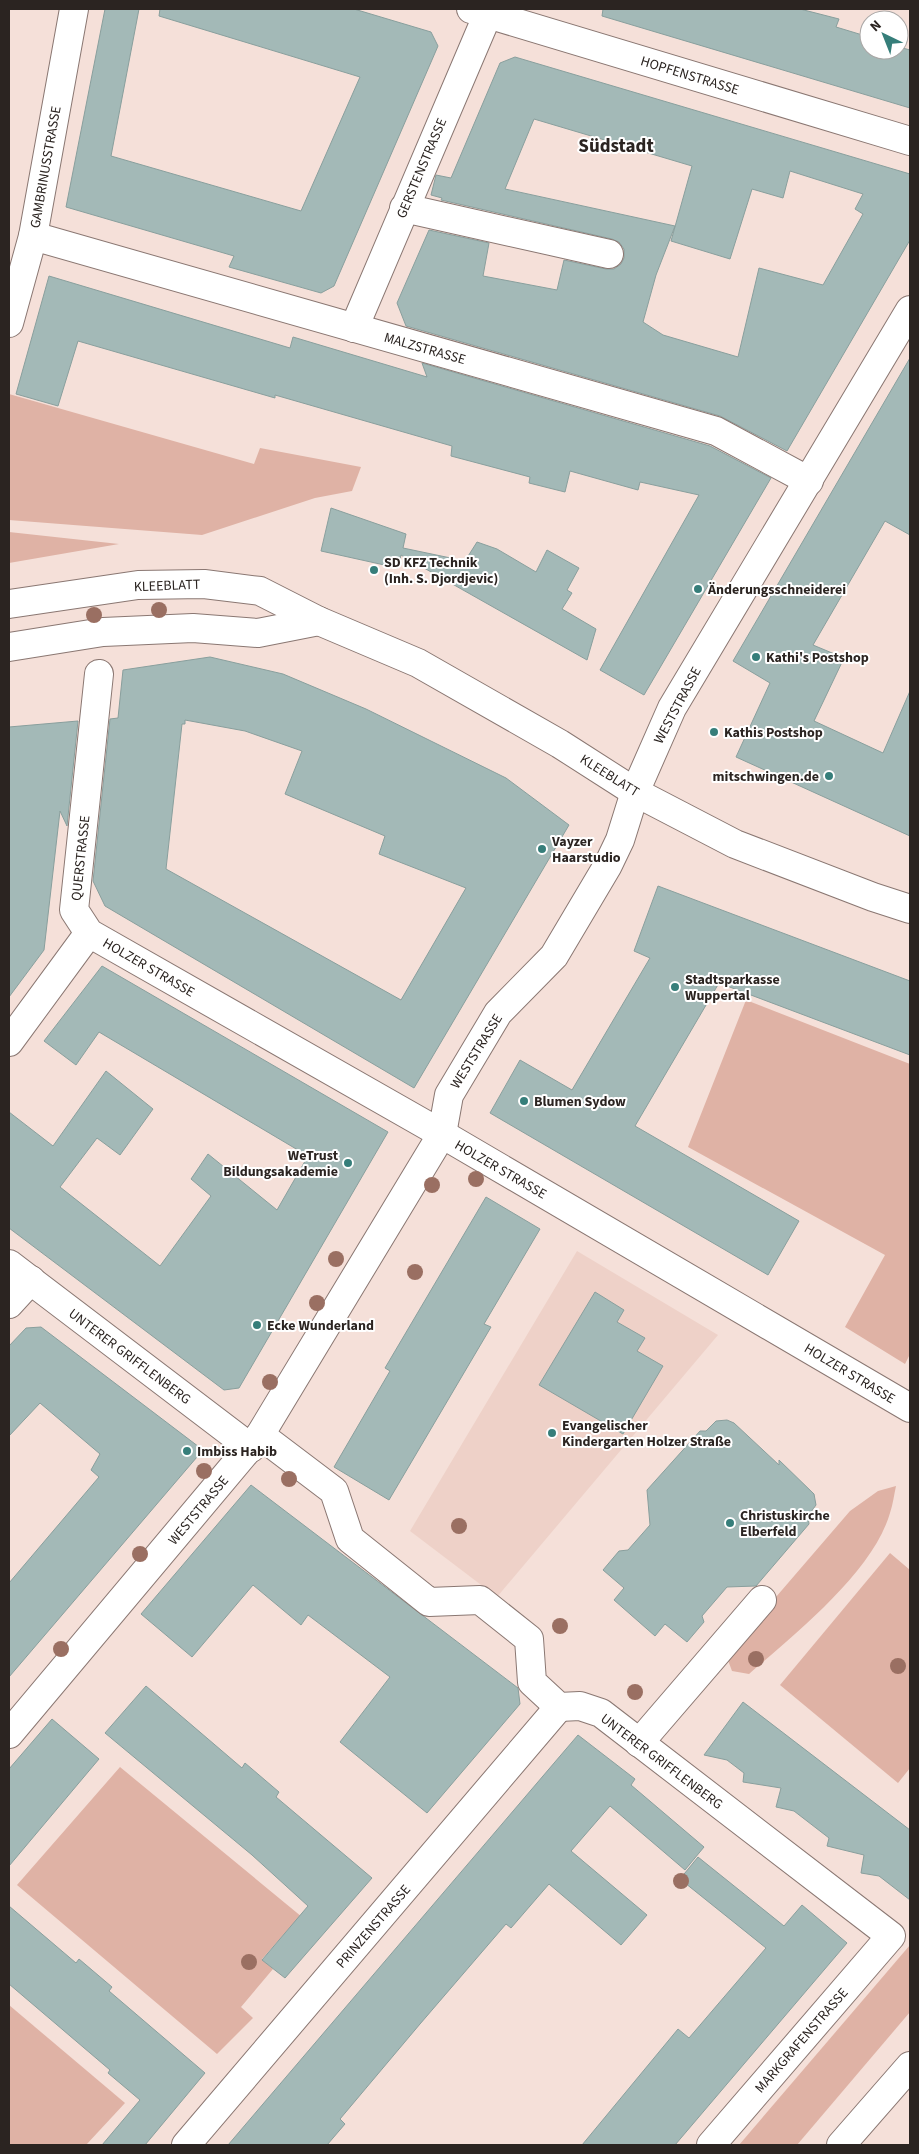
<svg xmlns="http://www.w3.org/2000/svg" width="919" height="2154" viewBox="0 0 919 2154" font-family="'Source Sans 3',sans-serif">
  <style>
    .built { fill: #eed1c8 }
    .green { fill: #dfb2a5 }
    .building { fill: #a3b9b7; stroke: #899f9d; fill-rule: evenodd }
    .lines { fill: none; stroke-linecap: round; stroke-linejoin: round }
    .minor-casing { stroke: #8a7772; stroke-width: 30 }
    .major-casing { stroke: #8a7772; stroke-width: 30 }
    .minor { stroke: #fff; stroke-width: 28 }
    .major { stroke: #fff; stroke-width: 28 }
    .tree { fill: #9a6f62 }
    .poi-dot { fill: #367e7a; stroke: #fff; stroke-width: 2 }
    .labels { text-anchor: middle; stroke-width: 4; stroke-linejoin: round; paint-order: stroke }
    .street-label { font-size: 14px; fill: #2b2421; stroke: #fff }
    .poi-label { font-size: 14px; font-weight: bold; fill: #2b2421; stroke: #fff; text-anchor: start }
    .district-label { font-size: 19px; font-weight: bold; fill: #2b2421; stroke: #fff }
  </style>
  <rect width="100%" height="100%" fill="#f5e0d9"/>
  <polygon class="built" points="577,1251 718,1335 497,1597 410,1531"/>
  <g class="green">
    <polygon points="9,394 254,464 260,448 361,467 352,491 315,498 202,535 9,520"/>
    <polygon points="9,532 119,544 9,563"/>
    <polygon points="746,1000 910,1064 910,1354 905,1364 845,1327 885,1255 688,1147"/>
    <path d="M896,1486C894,1495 893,1504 890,1513C873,1572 795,1634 749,1674L732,1671L726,1655L850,1511L878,1491Z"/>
    <polygon points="890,1553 910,1570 910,1768 898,1783 780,1685"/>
    <polygon points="120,1767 302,1917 292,1925 262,1959 273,1969 241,2007 253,2018 217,2054 17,1885"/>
    <polygon points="910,1945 910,2012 797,2145 739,2145"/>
    <polygon points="9,2005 125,2103 86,2145 9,2145"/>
  </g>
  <g class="building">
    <polygon points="105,9 139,9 111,156 301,211 360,77 159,16 160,9 354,9 431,32 438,46 334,286 321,293 229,267 234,256 66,207"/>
    <polygon points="603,9 800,9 839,19 836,27 869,37 869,50 899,50 899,47 910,50 910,108 602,16"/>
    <path d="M515,57L910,174V240L787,451L720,416L406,326L397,303L429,230L489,243L483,276L557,290L564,260L606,269H614L621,264L624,258V249L619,242L612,239L441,200L442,198L431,195L436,175L451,178L500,63ZM534,119L692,166L671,241L730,259L752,189L783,198L790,171L863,194L855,209L863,214L823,285L759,268L738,357L663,335L643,322L656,275L675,226L505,189Z"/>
    <polygon points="49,276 290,348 293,337 427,377 422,363 710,446 771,478 644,695 600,670 699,495 640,482 638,490 570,471 565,492 529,483 530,477 451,456 452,446 275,395 275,398 78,341 58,406 16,394"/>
    <polygon points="910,358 910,535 885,521 813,645 844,658 814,721 883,753 910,691 910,836 736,757 770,683 733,661"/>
    <polygon points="331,508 406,534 403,548 465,561 477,542 497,549 536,572 547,550 579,568 567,590 572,593 562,609 596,629 587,660 401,555 398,568 321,551"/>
    <path d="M210,657L283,674L366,709L506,778L569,825L414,1088L105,906L93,881L110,719L118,718L123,670ZM185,720L245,731L302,751L285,794L385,836L379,854L466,888L401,1000L166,869L182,724H185Z"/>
    <polygon points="78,721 67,826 60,811 44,950 9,997 9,727"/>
    <polygon points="658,886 910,981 910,1055 719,983 635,1126 799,1221 768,1275 490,1113 520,1060 572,1090 650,958 634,951"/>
    <polygon points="102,966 388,1132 239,1388 224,1390 9,1228 9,1112 53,1146 106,1071 153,1109 120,1155 97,1138 60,1187 160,1266 211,1196 191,1179 208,1154 277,1210 308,1156 99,1032 76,1065 44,1041"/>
    <polygon points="486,1197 540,1229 484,1324 491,1327 389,1500 334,1467 390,1371 385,1368"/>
    <polygon points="595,1292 624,1310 617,1322 645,1338 637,1351 663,1366 623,1434 539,1385"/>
    <polygon points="41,1327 203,1450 9,1677 9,1583 99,1477 91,1470 100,1454 40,1403 9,1436 9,1346 26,1328"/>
    <polygon points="727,1420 734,1423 779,1465 779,1460 814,1494 816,1505 808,1516 809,1524 756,1586 727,1587 702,1616 704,1622 687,1642 665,1624 655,1636 614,1600 624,1588 603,1570 619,1551 628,1550 650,1525 647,1490 700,1431 706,1431 716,1421"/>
    <polygon points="251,1485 518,1688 520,1704 427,1813 340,1742 390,1677 308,1615 301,1625 253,1585 192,1657 141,1614"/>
    <polygon points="146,1686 242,1768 245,1763 279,1792 276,1797 372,1878 285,1978 262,1960 308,1906 252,1855 105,1733"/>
    <polygon points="743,1702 910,1830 910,1900 879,1876 861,1873 864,1855 827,1846 829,1838 794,1811 776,1807 781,1788 743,1782 744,1773 727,1760 704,1755"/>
    <polygon points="52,1719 99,1759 9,1866 9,1769"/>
    <polygon points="578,1735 635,1779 631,1785 704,1847 685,1870 610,1806 571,1851 647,1915 621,1945 549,1884 511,1928 506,1924 420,2024 340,2119 345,2124 327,2145 228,2145"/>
    <polygon points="698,1857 784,1926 802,1905 847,1943 675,2145 582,2145 678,2029 689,2038 766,1948 680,1879"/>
    <polygon points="9,1906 76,1963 79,1959 112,1987 109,1991 205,2073 145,2145 102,2145 140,2100 108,2073 110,2070 9,1984"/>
  </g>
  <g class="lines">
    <defs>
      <g id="minor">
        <polyline points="471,9 910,141"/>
        <polyline points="404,208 609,254"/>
        <polyline points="33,236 716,431 809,481"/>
        <polyline points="9,323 33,236 74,9"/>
        <polyline points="354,328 490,9"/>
        <polyline points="99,674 74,910 89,933 442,1134 910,1408"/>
        <polyline points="9,1042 89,933"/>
        <polyline points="9,1264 251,1448"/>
        <polyline points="9,1304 31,1280"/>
        <polyline points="260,1435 334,1491 350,1539 429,1602 480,1600 529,1639 532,1682 559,1707 580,1706 601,1713 891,1936 711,2145"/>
        <polyline points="9,1734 260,1435 442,1134 449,1095 498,1013 554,956 608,865 620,840 635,792 672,708 910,310"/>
        <polyline points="639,1743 762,1600"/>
        <polyline points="186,2145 559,1707"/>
      </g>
      <g id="major">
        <polyline points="9,604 138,585 204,584 260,591 319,621 418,663 560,744 635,792 735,844 873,897 910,909"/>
        <polyline points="9,647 103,632 193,628 258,633 319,621"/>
        <polyline points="841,2145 910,2066"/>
      </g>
    </defs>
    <use href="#minor" class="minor-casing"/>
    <use href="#major" class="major-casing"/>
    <use href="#minor" class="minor"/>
    <use href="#major" class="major"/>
  </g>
  <g class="tree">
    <circle cx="159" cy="610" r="8"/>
    <circle cx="94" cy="615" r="8"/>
    <circle cx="476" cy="1179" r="8"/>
    <circle cx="432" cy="1185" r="8"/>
    <circle cx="336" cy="1259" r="8"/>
    <circle cx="415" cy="1272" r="8"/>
    <circle cx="317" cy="1303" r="8"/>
    <circle cx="270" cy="1382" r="8"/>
    <circle cx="204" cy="1471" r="8"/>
    <circle cx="289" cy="1479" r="8"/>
    <circle cx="459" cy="1526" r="8"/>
    <circle cx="140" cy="1554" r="8"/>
    <circle cx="560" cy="1626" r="8"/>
    <circle cx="61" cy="1649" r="8"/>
    <circle cx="756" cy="1659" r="8"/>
    <circle cx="898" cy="1666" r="8"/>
    <circle cx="635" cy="1692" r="8"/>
    <circle cx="681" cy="1881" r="8"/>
    <circle cx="249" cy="1962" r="8"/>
  </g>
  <g class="poi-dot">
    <circle cx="374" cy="570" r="5"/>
    <circle cx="698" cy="589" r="5"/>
    <circle cx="756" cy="657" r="5"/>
    <circle cx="714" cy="732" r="5"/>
    <circle cx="829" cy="776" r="5"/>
    <circle cx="542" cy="849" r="5"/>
    <circle cx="675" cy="987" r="5"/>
    <circle cx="524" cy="1101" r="5"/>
    <circle cx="348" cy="1163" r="5"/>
    <circle cx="257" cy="1325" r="5"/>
    <circle cx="552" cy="1433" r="5"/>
    <circle cx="187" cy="1451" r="5"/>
    <circle cx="730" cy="1523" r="5"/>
  </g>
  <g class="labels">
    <g class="street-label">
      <text transform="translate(690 75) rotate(17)" y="5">HOPFENSTRASSE</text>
      <text transform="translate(45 167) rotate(-80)" y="5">GAMBRINUSSTRASSE</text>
      <text transform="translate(421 168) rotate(-67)" y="5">GERSTENSTRASSE</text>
      <text transform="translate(425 348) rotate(16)" y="5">MALZSTRASSE</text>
      <text transform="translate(167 585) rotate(-2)" y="5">KLEEBLATT</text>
      <text transform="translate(677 705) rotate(-62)" y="5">WESTSTRASSE</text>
      <text transform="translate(610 775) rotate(32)" y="5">KLEEBLATT</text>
      <text transform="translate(80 858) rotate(-84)" y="5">QUERSTRASSE</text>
      <text transform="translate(149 967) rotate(30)" y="5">HOLZER STRASSE</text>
      <text transform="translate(476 1051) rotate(-58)" y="5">WESTSTRASSE</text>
      <text transform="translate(501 1169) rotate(30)" y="5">HOLZER STRASSE</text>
      <text transform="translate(130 1356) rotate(37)" y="5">UNTERER GRIFFLENBERG</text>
      <text transform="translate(850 1373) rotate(31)" y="5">HOLZER STRASSE</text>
      <text transform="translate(198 1510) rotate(-50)" y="5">WESTSTRASSE</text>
      <text transform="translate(662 1761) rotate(37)" y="5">UNTERER GRIFFLENBERG</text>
      <text transform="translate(373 1926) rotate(-49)" y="5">PRINZENSTRASSE</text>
      <text transform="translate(801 2040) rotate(-49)" y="5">MARKGRAFENSTRASSE</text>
    </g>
    <g class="poi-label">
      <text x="384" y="567">SD KFZ Technik<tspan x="384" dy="16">(Inh. S. Djordjevic)</tspan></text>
      <text x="708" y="594">Änderungsschneiderei</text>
      <text x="766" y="662">Kathi's Postshop</text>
      <text x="724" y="737">Kathis Postshop</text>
      <text x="819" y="781" text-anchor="end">mitschwingen.de</text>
      <text x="552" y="846">Vayzer<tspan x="552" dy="16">Haarstudio</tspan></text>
      <text x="685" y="984">Stadtsparkasse<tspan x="685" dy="16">Wuppertal</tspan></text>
      <text x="534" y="1106">Blumen Sydow</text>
      <text x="338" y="1160" text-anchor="end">WeTrust<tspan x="338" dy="16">Bildungsakademie</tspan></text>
      <text x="267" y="1330">Ecke Wunderland</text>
      <text x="562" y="1430">Evangelischer<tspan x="562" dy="16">Kindergarten Holzer Straße</tspan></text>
      <text x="197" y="1456">Imbiss Habib</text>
      <text x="740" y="1520">Christuskirche<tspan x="740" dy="16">Elberfeld</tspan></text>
    </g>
    <g class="district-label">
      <text x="616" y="152">Südstadt</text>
    </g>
  </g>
  <rect width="919" height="2154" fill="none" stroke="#2b2421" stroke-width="20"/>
  <g transform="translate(884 35) rotate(317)"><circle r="24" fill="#ffffff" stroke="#aaa7a6"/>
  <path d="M0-4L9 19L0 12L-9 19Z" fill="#367e7a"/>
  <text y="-8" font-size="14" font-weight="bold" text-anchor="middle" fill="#2b2421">N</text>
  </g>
</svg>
